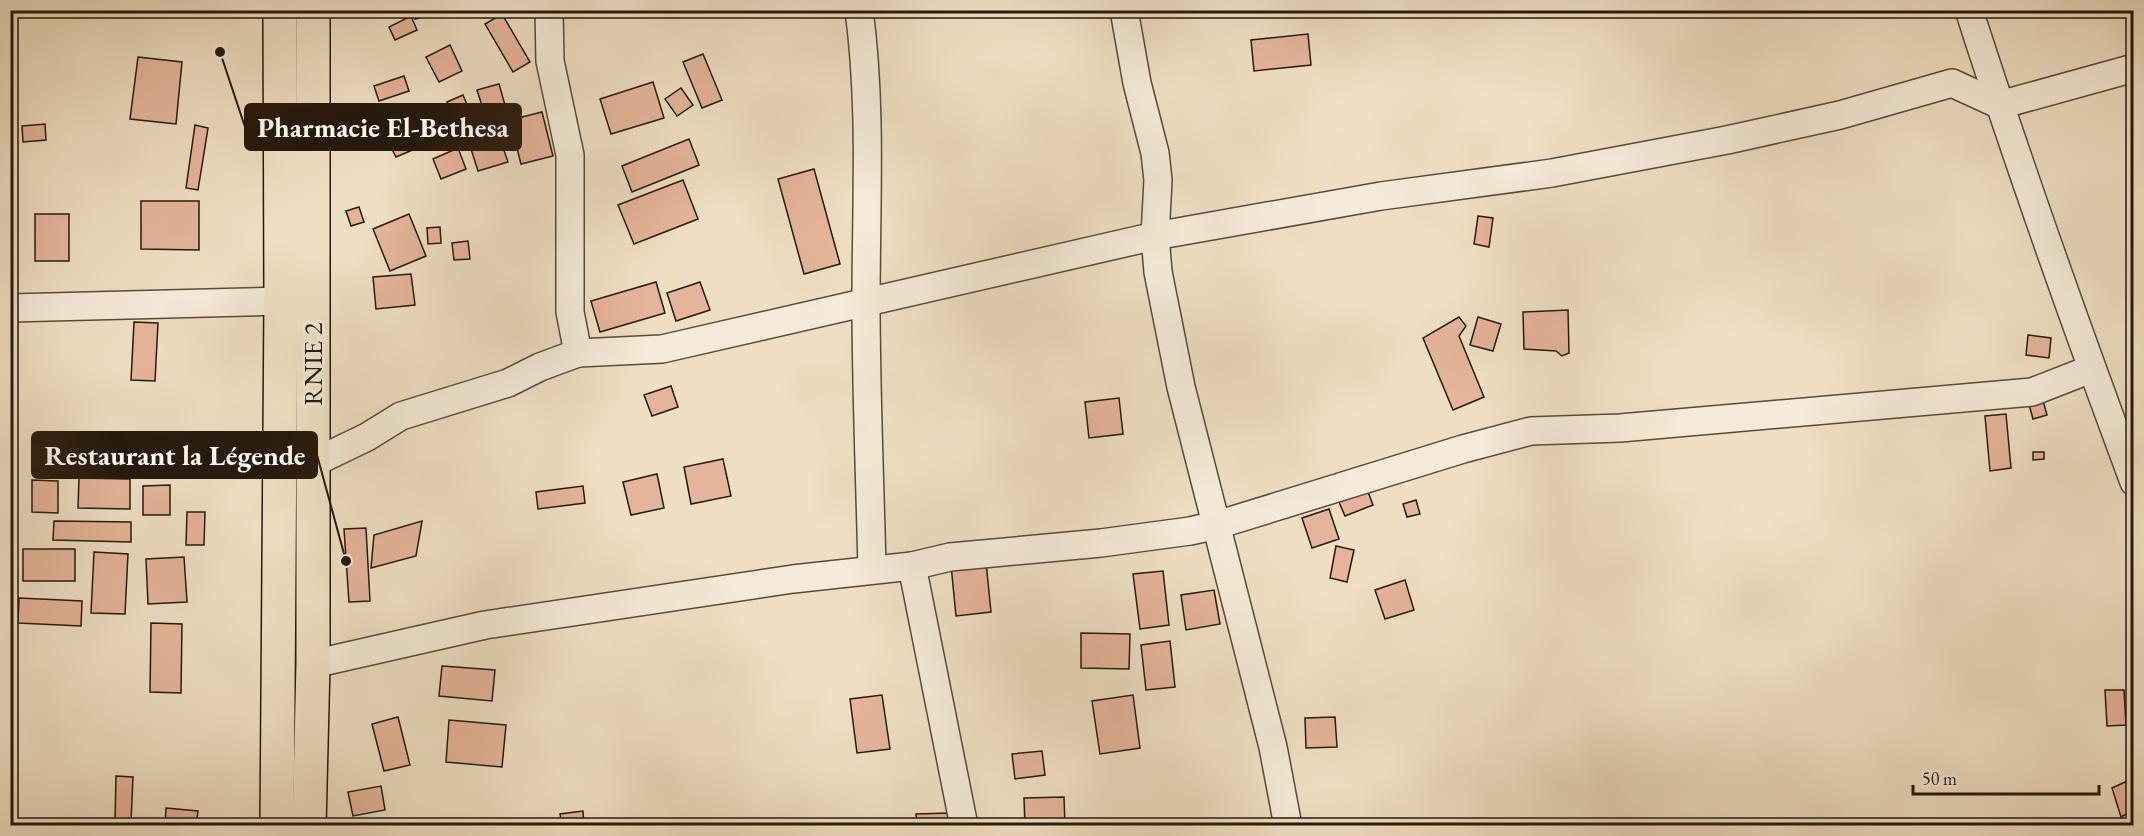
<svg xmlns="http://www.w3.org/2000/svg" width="2144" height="836" viewBox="0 0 2144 836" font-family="'EB Garamond',serif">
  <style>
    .building { fill: #e6b49a; stroke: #25190b; stroke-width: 1.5 }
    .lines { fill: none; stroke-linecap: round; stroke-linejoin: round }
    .minor-casing { stroke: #574a39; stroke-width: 30 }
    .trunk-casing { stroke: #25190b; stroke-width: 36 }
    .minor { stroke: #f4ead7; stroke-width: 27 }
    .trunk { stroke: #eedfc2; stroke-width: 33 }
    .labels { text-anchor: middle; stroke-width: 6; stroke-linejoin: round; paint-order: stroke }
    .street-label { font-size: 27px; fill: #25190b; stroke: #f4ead7 }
    .leader { fill: none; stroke: #25190b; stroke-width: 2 }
    .callout-dot { fill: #25190b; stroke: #f4ead7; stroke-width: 2 }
    .callout { fill: #25190b; stroke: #25190b; stroke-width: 2 }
    .callout-label { font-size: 28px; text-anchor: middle; font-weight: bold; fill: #fff }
  </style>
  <rect width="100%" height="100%" fill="#eedfc2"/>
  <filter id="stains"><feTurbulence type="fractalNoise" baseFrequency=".00333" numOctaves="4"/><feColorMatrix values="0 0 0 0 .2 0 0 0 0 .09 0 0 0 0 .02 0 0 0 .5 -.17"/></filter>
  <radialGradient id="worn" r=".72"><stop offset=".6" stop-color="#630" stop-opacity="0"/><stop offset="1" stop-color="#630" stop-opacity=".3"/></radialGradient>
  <g class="building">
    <polygon points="413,10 450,10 415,19"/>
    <polygon points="502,14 530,62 513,72 485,24"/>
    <polygon points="411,16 417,30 395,40 389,27"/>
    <polygon points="1308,34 1311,65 1254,71 1251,40"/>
    <polygon points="450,45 462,71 439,82 426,57"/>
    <polygon points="703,54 722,100 702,108 683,62"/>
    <polygon points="138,57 182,62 176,124 130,119"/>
    <polygon points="404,76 409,91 379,101 374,86"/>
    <polygon points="653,82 664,118 611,134 600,99"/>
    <polygon points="499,84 507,112 486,118 477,90"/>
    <polygon points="681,88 693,105 677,116 665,99"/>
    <polygon points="463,95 479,134 463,141 447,102"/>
    <polygon points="542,112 553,156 521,164 510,120"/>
    <polygon points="405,123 417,148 396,157 384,133"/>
    <polygon points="45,124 46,140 23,142 22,126"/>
    <polygon points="195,125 208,128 198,190 186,188"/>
    <polygon points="500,139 508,162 478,171 471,149"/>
    <polygon points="689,139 699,165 632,192 622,166"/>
    <polygon points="458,148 466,169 441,179 433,159"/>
    <polygon points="814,169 840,264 804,274 778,179"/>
    <polygon points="683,180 698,219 634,244 618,205"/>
    <polygon points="141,201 199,201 199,250 141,249"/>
    <polygon points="359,207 364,222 351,226 346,211"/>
    <rect x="35" y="214" width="34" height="47"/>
    <polygon points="409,214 426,256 390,271 373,229"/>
    <polygon points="1478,216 1493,218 1489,247 1474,244"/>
    <polygon points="440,227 441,243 428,244 427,228"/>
    <polygon points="468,241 470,259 454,260 452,243"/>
    <polygon points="411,274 415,305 376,309 373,277"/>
    <polygon points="656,282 665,313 600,332 591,301"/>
    <polygon points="700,282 710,310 676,321 667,293"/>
    <polygon points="1568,310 1569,353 1562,356 1556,351 1524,349 1523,312"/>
    <polygon points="1459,317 1466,326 1459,336 1484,397 1453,410 1423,338"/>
    <polygon points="1478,317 1501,324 1493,351 1470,345"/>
    <polygon points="134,322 158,323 155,381 131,380"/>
    <polygon points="2028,335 2051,338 2049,358 2026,355"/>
    <polygon points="671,386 678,407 652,416 644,395"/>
    <polygon points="2042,397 2047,415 2033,419 2028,401"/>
    <polygon points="1119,398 1123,434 1089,438 1085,402"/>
    <polygon points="2006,414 2011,468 1990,471 1985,416"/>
    <polygon points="2033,452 2044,452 2044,459 2033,460"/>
    <polygon points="723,459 731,496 691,504 684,467"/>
    <polygon points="657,474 664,508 631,515 623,482"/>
    <polygon points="79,478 130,479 130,509 78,508"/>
    <polygon points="32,480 58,481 58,513 32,512"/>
    <polygon points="170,485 170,515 143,515 143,486"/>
    <polygon points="583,486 585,503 538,509 536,492"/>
    <polygon points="1368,492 1373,505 1345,516 1339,502"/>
    <polygon points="1416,500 1420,514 1407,517 1403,504"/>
    <polygon points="1329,509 1339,539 1312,548 1302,518"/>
    <polygon points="187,512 205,512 204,545 186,545"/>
    <polygon points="54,521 131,522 131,542 53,540"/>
    <polygon points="422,521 416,556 371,568 374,535"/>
    <polygon points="366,528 370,601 349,602 344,529"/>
    <polygon points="1336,546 1354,550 1347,582 1330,578"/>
    <rect x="23" y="549" width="52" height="32"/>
    <polygon points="94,552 128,554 125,614 91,613"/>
    <polygon points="184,557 187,602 148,604 146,559"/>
    <polygon points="986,562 991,612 956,616 951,565"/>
    <polygon points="1163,571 1169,625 1140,629 1133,574"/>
    <polygon points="1405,580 1414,610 1385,619 1375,590"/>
    <polygon points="1214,590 1220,624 1186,630 1181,595"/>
    <polygon points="19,598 82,601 81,626 18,623"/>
    <polygon points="151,623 182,624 181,693 150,692"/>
    <polygon points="1081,633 1130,634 1129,669 1081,668"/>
    <polygon points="1170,641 1175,687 1146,690 1141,645"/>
    <polygon points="442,666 495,670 492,701 439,696"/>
    <polygon points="2105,690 2124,690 2126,725 2107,726"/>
    <polygon points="882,695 890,749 857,753 850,699"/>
    <polygon points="1133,695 1140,748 1100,754 1092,701"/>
    <polygon points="398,717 410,765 384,771 372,724"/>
    <polygon points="1335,717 1337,747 1306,748 1305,718"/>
    <polygon points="449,720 506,725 502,767 446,762"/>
    <polygon points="1042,751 1045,775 1015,779 1012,754"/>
    <polygon points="116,776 133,777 131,822 115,822"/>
    <polygon points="2134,778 2134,810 2121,817 2112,788"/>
    <polygon points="381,786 385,810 353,816 348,792"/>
    <polygon points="1064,797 1065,826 1025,826 1024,798"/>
    <polygon points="166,808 198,811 196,826 165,826"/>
    <polygon points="583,811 584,826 562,826 560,814"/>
    <polygon points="949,813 949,826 917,826 916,814"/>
    <polygon points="421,819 422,826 405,826 404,821"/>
    <rect x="28" y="822" width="71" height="4"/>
  </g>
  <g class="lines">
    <defs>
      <g id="minor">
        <polyline points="549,10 550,61 570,155 570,312 578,353 662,349 1155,236 1381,196 1552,173 1727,140 1840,115 1952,83 2000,105 2134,68"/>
        <path d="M859,10C872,107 866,205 866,302C866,391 870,481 872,570"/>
        <polyline points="1124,10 1137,83 1155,153 1158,180 1155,236 1158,272 1181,387 1273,747 1288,826"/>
        <path d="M1969,10C2020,169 2076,326 2134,482"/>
        <polyline points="10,308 281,301"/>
        <polyline points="313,463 367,437 401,416 508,383 540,367 578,353"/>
        <polyline points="912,566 964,826"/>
        <polyline points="313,664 485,625 793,579 912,566 950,557 1101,543 1190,531 1217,525 1463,449 1531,431 1620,428 2032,392 2091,369"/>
      </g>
      <g id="trunk">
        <polyline points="277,826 281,301 280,10"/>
        <polyline points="309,826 313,664 313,10"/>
      </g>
    </defs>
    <use href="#minor" class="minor-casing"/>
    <use href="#trunk" class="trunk-casing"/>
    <use href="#minor" class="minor"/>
    <use href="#trunk" class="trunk"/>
  </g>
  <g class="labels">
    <g class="street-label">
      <text transform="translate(313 364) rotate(-90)" y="9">RNIE 2</text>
    </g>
  </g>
  <path class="leader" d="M220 52L245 127M346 561L317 455"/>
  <g class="callout-dot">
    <circle cx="220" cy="52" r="6"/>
    <circle cx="346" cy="561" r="6"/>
  </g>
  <g class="callout">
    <rect x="245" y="104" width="276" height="46" rx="6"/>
    <rect x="32" y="432" width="285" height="46" rx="6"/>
  </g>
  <g class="callout-label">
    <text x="383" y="137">Pharmacie El-Bethesa</text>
    <text x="175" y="465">Restaurant la Légende</text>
  </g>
  <rect width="2144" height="836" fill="none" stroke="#eedfc2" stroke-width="36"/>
  <rect x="12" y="12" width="2120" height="812" fill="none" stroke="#25190b" stroke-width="3"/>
  <rect x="18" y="18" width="2108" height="800" fill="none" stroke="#25190b" stroke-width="1.5"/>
  <path d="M1913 785v9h186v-9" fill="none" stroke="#25190b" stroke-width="3"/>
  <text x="1922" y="785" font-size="18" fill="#25190b" stroke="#f4ead7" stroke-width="4.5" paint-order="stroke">50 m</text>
  <rect width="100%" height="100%" filter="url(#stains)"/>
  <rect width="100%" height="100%" fill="url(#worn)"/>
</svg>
